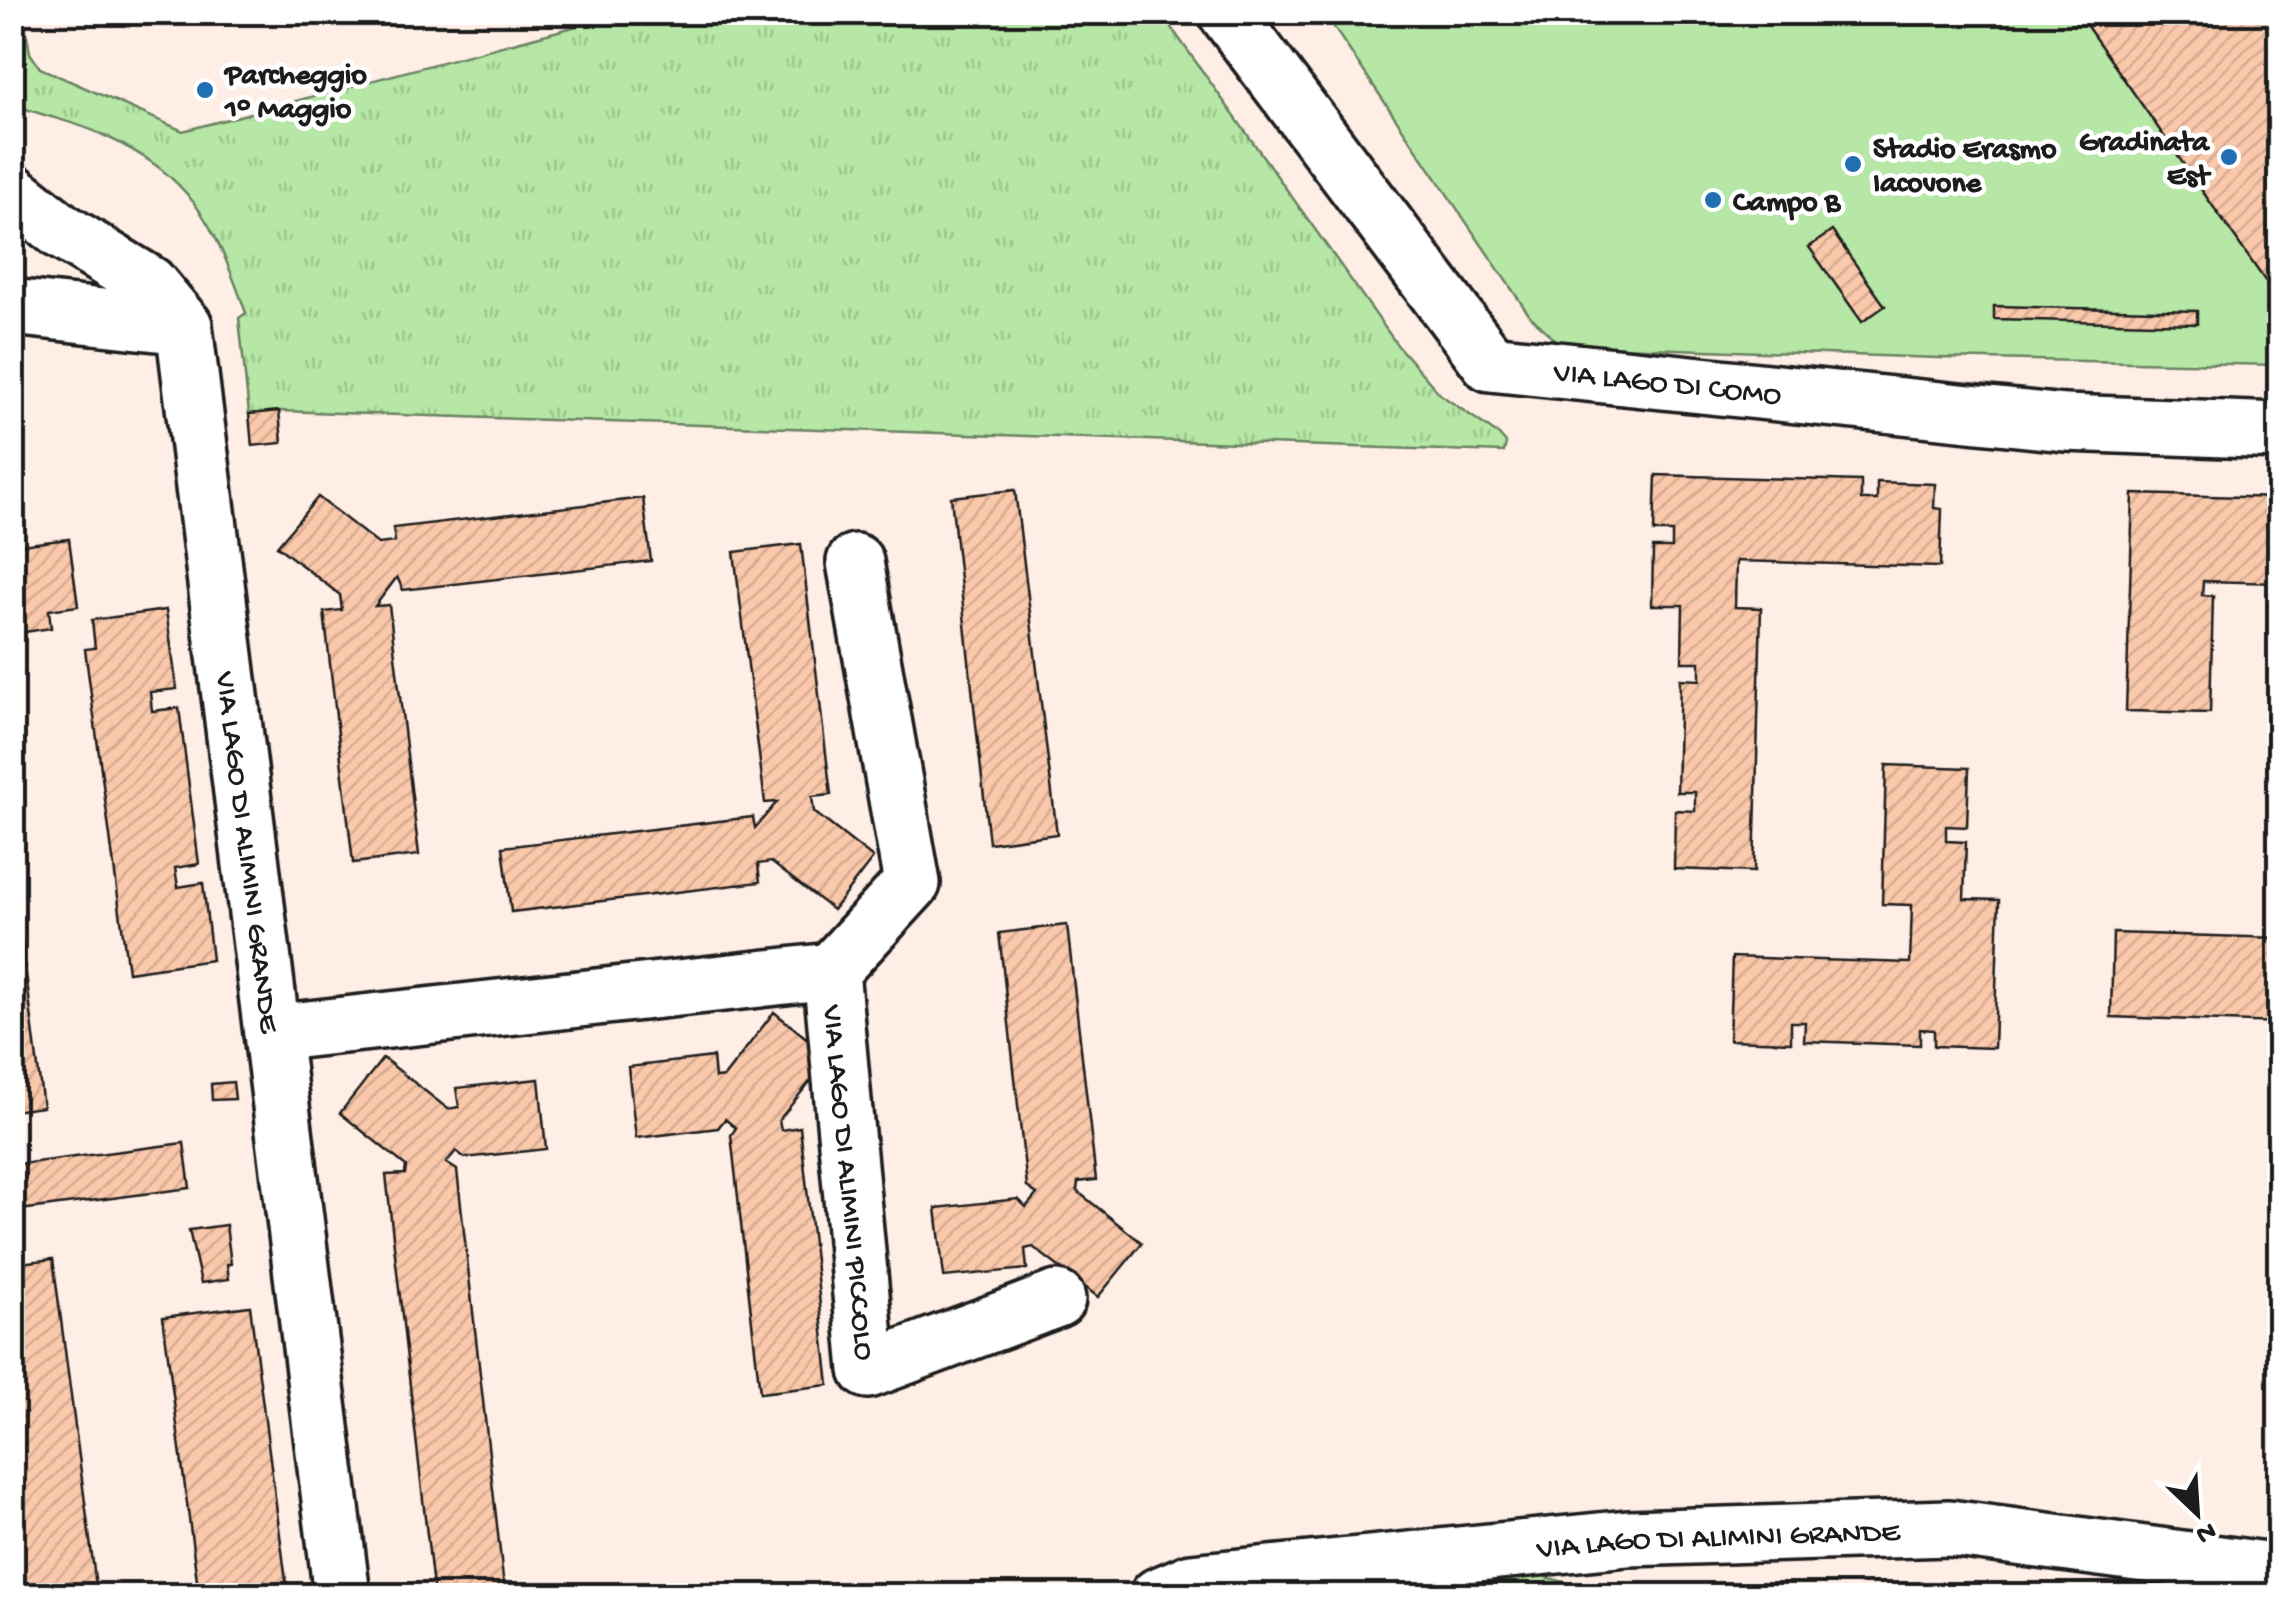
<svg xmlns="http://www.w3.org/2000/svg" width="2292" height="1608" viewBox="0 0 2292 1608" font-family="'Gochi Hand',sans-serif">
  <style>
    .grass { fill: url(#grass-tufts); stroke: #698261; stroke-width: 2.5 }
    .wetland { fill: url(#wetland-marsh); stroke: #698261; stroke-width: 2.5 }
    .garden { fill: #b6e7a6; stroke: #698261; stroke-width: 2.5 }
    .building { fill: url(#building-hatch); stroke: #1c1c1c; stroke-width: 2.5 }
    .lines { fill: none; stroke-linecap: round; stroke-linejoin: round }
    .minor-casing { stroke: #1c1c1c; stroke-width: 62 }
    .minor { stroke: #fff; stroke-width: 55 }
    .poi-dot { fill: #1f6fb2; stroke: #fff; stroke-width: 4 }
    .labels { text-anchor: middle; stroke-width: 9; stroke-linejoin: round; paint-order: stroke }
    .poi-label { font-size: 30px; font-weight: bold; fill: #1c1c1c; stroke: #fff; text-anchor: start }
    .street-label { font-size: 30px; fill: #1c1c1c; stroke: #fff }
  </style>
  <defs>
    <pattern id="grass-tufts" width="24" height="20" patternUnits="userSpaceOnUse" patternTransform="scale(2.5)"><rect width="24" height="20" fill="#b6e7a6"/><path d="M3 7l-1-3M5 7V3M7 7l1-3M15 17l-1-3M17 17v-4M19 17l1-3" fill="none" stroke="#9cc68e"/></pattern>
    <pattern id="wetland-marsh" width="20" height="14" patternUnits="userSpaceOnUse" patternTransform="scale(2.5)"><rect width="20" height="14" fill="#b6e7a6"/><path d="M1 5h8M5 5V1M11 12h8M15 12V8" fill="none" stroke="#9cc68e"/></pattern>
    <pattern id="building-hatch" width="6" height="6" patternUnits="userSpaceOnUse" patternTransform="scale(2.5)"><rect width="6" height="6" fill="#fac8aa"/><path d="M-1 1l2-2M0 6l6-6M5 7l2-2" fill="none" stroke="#d6ab92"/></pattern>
  </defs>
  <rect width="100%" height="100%" fill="#feeee6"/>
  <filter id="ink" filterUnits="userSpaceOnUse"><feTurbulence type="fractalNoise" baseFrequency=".01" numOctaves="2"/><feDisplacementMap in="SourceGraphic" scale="20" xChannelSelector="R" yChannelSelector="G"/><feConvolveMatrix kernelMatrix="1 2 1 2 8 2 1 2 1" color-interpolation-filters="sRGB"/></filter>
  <g filter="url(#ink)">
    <path class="grass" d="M13,13H23L30,53L40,68L183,131L626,13H1161L1398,346L1441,395L1499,435L1506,443L1504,452L279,411L249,414L239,318L246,313C214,223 192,175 101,134C73,121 41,116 13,104Z"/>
    <polygon class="wetland" points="1503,1565 1586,1588 1589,1595 1185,1596"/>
    <polygon class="garden" points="1324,13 2279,13 2279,365 1938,358 1560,345 1530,316"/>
    <g class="building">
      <polygon points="2077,12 2280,12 2280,302"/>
      <polygon points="1832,231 1885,306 1862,322 1809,247"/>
      <polygon points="1994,306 2197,311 2197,324 1994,319"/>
      <polygon points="279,411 282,443 252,446 249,414"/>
      <polygon points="1656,475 1861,481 1861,500 1877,500 1877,482 1935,484 1934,508 1942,509 1940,567 1736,561 1735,607 1761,608 1754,872 1674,869 1675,810 1695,811 1695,792 1677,792 1680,679 1700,680 1700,662 1682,662 1683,605 1652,605 1653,548 1672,548 1672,532 1654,532"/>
      <polygon points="1015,490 1057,834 989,843 951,497"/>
      <polygon points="2133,494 2280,498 2280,583 2203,581 2202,595 2213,596 2210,713 2126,711"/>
      <polygon points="318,497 378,544 395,542 393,528 643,498 651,561 403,590 397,577 375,606 389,605 419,855 353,863 324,612 342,610 340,595 277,546"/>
      <polygon points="69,539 78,606 49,610 51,628 12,634 12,546"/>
      <polygon points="801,544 831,795 812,797 814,812 873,858 833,910 771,862 758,864 760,882 511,912 503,847 753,817 755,828 777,802 765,803 734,552"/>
      <polygon points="166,610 177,689 150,692 152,711 179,708 199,864 175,868 178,887 203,883 212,960 128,972 85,649 95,648 92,620"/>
      <polygon points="1886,765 1969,768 1967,827 1946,826 1946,841 1966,842 1964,899 1999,900 1994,1048 1934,1046 1934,1030 1920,1029 1920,1045 1804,1041 1805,1022 1791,1022 1791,1042 1729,1040 1732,957 1910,963 1912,905 1882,904"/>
      <polygon points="18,911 43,1107 12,1111 12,912"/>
      <polygon points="1067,925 1096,1180 1078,1182 1077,1191 1142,1243 1098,1297 1033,1247 1025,1249 1027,1269 944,1277 936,1208 1018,1199 1026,1207 1037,1194 1027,1187 999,933"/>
      <polygon points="2113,933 2280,938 2280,1023 2111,1017"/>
      <polygon points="774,1012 830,1057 779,1120 781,1130 800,1127 829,1385 760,1393 731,1135 736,1128 725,1119 718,1128 636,1138 628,1067 713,1057 715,1078 724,1077"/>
      <polygon points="383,1058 448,1109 459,1107 456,1088 539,1079 546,1149 465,1158 456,1151 446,1163 457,1170 505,1596 434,1596 386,1175 405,1174 406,1166 340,1113"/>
      <polygon points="233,1082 235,1099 212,1100 211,1084"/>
      <polygon points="184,1143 190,1188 12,1211 12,1165"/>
      <polygon points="226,1225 231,1264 227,1264 229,1279 201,1283 189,1230"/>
      <polygon points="53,1259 96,1586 12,1596 12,1264"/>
      <polygon points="250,1306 288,1596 199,1596 163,1317"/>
    </g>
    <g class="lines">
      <defs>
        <g id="minor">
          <path id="s1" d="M1226,12L1490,363L2065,423L2280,431"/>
          <path id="s2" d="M12,192L60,230L149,284L184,326L342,1596"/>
          <polyline points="12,307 184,326"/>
          <path id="s3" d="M855,562L912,883L831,971L868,1370L1057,1299"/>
          <polyline points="272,1033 831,971"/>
          <path id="s4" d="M1158,1596L1191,1582L1628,1538L1949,1528L2280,1572"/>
        </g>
      </defs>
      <use href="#minor" class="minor-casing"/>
      <use href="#minor" class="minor"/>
    </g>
  </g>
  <g class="poi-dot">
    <circle cx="205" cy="90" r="10"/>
    <circle cx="2229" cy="157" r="10"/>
    <circle cx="1853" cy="164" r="10"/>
    <circle cx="1713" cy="200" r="10"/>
  </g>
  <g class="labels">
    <g class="poi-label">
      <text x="225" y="83">Parcheggio<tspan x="225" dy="34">1° Maggio</tspan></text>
      <text x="2209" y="150" text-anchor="end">Gradinata<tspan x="2209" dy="34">Est</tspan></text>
      <text x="1873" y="157">Stadio Erasmo<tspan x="1873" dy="34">Iacovone</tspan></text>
      <text x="1733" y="210">Campo B</text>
    </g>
    <g class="street-label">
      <text dy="10" stroke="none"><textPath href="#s1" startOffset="618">VIA LAGO DI COMO</textPath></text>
      <text dy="10" stroke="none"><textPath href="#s2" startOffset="750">VIA LAGO DI ALIMINI GRANDE</textPath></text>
      <text dy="10" stroke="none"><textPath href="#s3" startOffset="658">VIA LAGO DI ALIMINI PICCOLO</textPath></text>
      <text dy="10" stroke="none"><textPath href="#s4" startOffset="565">VIA LAGO DI ALIMINI GRANDE</textPath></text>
    </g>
  </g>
  <rect width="2292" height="1608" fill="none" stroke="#fff" stroke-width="50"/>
  <rect x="25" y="25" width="2242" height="1558" fill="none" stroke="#1c1c1c" stroke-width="4" filter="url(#ink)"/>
  <g transform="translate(2197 1513) rotate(155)" stroke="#ffffff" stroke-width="8" paint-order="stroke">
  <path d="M0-8L18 38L0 25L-18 38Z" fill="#1c1c1c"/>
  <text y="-15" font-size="28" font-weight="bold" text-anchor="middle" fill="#1c1c1c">N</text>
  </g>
</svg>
